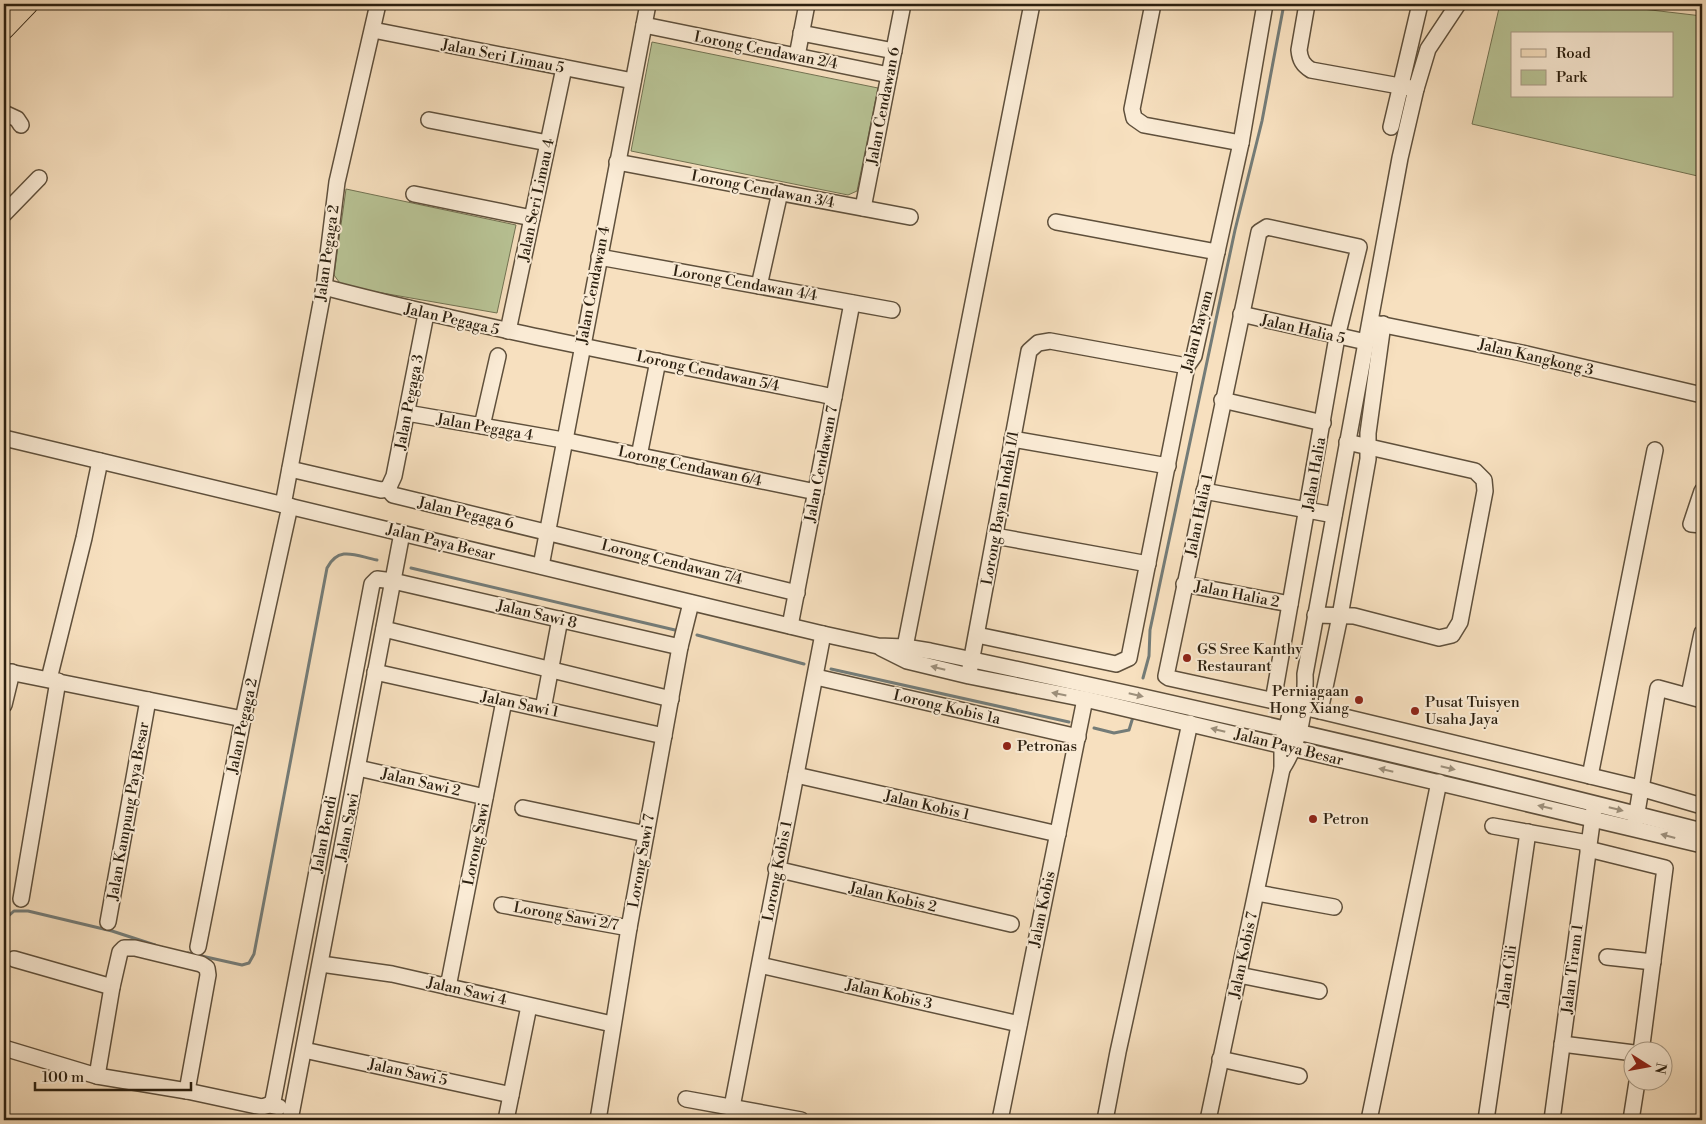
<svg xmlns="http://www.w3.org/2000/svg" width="1706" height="1124" viewBox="0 0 1706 1124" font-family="'Libre Bodoni',serif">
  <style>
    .green { fill: #b8c395; stroke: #727252; fill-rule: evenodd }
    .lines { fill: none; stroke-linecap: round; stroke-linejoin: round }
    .stream { stroke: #747c78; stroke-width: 3 }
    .minor-casing { stroke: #5f503c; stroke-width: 18 }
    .major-casing { stroke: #2c2010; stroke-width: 22 }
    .minor { stroke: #faebd5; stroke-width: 15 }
    .major { stroke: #f7e0bf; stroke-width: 20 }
    .oneway { fill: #9d907c }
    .poi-dot { fill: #8f2418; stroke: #faebd5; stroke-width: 2 }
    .labels { text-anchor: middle; stroke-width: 4; stroke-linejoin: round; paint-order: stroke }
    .street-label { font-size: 15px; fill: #2c2010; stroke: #faebd5 }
    .poi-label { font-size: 15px; fill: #2c2010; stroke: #faebd5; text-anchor: start }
  </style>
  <rect width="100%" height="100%" fill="#f7e0bf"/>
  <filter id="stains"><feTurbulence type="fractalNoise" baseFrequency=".004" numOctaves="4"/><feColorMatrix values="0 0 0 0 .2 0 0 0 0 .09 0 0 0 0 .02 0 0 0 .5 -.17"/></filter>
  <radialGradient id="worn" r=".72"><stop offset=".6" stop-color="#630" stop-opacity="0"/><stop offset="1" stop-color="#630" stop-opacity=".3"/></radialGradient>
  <g class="green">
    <path d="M1500,4H1600L1702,16V177L1472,124ZM1512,34H1672V96H1512Z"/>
    <polygon points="652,42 878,88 857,191 848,195 631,151"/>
    <polygon points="346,189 516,225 497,313 342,286 334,275"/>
  </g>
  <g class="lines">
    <g class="stream">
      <polyline points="411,568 675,630"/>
      <polyline points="697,635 804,664"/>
      <polyline points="831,669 1069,722"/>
      <polyline points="1143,678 1149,656 1150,630 1235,230 1262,121 1284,4"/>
      <polyline points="1094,728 1114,733 1129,730 1133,717"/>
      <polyline points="4,920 14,911 28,911 112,931 155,945"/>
      <path d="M188,953L242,965L249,963L254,954L327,568C339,545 356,556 377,560"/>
    </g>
    <defs>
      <g id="minor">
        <polyline points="1153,4 1132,109 1134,118 1144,125 1241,143"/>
        <path d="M1307,4L1299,50C1300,60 1303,65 1311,70L1416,89"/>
        <polyline points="644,25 889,75"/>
        <polyline points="373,30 633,81"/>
        <polyline points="801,33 894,51"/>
        <polyline points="797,56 807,4"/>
        <polyline points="4,113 17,119 21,125"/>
        <polyline points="429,120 548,143"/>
        <polyline points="1391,127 1420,4"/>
        <polyline points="617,162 910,217"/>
        <polyline points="414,194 532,218"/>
        <polyline points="863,208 903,4"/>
        <polyline points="4,214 39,178"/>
        <polyline points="1056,222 1217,252"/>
        <polyline points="599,257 892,310"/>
        <polyline points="759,286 780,192"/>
        <path d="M324,287C492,331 664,362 834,397"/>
        <polyline points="1241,314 1366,342"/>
        <polyline points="1374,323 1522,353 1702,395"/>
        <polyline points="508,331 564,68"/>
        <polyline points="1222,400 1323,423"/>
        <polyline points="407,413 563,440 816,492"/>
        <polyline points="482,426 498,356"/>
        <path d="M4,438L823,634L878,646L905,647L930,651C1189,705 1446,765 1702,831"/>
        <polyline points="1012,439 1168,466"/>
        <polyline points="639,456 658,361"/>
        <polyline points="290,469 381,490 388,489"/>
        <polyline points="388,489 393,495 797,593"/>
        <polyline points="388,489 394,476 426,314"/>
        <polyline points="1204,491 1334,515"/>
        <polyline points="1702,491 1691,524 1702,525"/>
        <polyline points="283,505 324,287 337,182 378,4"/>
        <polyline points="995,536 1148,564"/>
        <polyline points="541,566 648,4"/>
        <polyline points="1184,584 1290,604"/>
        <polyline points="1315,615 1354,616 1439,638 1452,635 1460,622 1485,491 1484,480 1475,471 1347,442"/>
        <polyline points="790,626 852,303"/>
        <polyline points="384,629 671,699"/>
        <polyline points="977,635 1116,664 1129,658 1187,366 1194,356 1241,143 1265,4"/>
        <polyline points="905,647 1032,4"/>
        <polyline points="881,648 907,661 969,676 1085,699 1702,845"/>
        <polyline points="970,668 1029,351 1038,343 1050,341 1187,366"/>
        <polyline points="4,671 243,719"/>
        <polyline points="375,672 664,736"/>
        <polyline points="816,677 1078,737"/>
        <polyline points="49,679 84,538 100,461"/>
        <polyline points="1689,695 1702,633"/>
        <polyline points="1273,701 1337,337 1359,247 1267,227 1259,232 1166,676 1169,678 1320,711 1640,788 1702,806"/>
        <polyline points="4,705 12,672"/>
        <polyline points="543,709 560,619"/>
        <polyline points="1320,711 1340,616 1368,459 1368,433 1383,324"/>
        <polyline points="358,768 485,797"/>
        <path d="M1282,769C1301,739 1306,709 1305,674L1400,158L1416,89L1428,49L1458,4"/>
        <polyline points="796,775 1058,834"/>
        <polyline points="1590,776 1655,450"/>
        <polyline points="523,808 646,834"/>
        <polyline points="1635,824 1658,688 1702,700"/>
        <polyline points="1493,826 1588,843"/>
        <polyline points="1588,849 1665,868 1641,1052"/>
        <polyline points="776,869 1011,924"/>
        <polyline points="1257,893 1334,907"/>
        <polyline points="21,899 58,681"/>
        <polyline points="502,905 629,928"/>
        <polyline points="108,922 148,700"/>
        <polyline points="198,947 243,719 290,506"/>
        <polyline points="1607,957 1653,962"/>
        <polyline points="14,959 112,987"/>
        <polyline points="321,964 392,974 612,1024"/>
        <polyline points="760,965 1019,1024"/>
        <polyline points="1239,975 1319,991"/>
        <polyline points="448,987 504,701"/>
        <polyline points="1562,1044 1634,1053"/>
        <polyline points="4,1048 97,1076 187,1091 262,1107 269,1105 279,1107"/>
        <polyline points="304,1050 511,1095"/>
        <polyline points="1220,1059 1299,1076"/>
        <polyline points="97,1076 112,987 120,952 124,948 135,948 201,964 207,968 208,975 187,1091"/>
        <polyline points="686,1099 801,1120"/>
        <polyline points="269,1105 273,1101 372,584 377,579 393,581 680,647"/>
        <polyline points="732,1107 823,634"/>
        <polyline points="290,1120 402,533"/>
        <polyline points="506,1120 529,1006"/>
        <polyline points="598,1120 629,928 680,647 691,603"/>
        <polyline points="1000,1120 1085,699"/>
        <polyline points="1105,1120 1118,1052 1190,723"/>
        <polyline points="1208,1120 1282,769 1282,745 1295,696"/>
        <polyline points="1369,1120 1439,782"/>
        <polyline points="1486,1120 1528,832"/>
        <polyline points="1552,1120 1594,808"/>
        <polyline points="1631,1120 1637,1082"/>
      </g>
      <polyline id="major" points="4,29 28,4"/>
    </defs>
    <use href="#minor" class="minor-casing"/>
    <use href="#major" class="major-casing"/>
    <use href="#minor" class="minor"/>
    <use href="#major" class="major"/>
  </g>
  <defs><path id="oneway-solid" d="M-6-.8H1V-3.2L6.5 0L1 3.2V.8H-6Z" transform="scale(1.25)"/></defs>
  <g class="oneway">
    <use href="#oneway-solid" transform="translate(938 668) rotate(-166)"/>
    <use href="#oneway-solid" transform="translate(1059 694) rotate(-169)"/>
    <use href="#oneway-solid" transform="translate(1136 695) rotate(13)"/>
    <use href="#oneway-solid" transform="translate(1218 730) rotate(-166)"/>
    <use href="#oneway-solid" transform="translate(1448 768) rotate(13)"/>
    <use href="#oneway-solid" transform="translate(1386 770) rotate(-167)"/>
    <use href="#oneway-solid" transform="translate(1545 807) rotate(-167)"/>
    <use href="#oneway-solid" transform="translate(1616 809) rotate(14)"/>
    <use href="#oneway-solid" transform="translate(1668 836) rotate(-165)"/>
  </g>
  <g class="poi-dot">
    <circle cx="1187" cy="658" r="5"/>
    <circle cx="1359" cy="700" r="5"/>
    <circle cx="1415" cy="711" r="5"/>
    <circle cx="1007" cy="746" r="5"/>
    <circle cx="1313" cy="819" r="5"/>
  </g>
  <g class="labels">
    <g class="street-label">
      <text transform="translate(766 50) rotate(11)" y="5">Lorong Cendawan 2/4</text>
      <text transform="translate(503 56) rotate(11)" y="5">Jalan Seri Limau 5</text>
      <text transform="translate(883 106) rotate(-79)" y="5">Jalan Cendawan 6</text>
      <text transform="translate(763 189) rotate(11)" y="5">Lorong Cendawan 3/4</text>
      <text transform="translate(536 200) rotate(-78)" y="5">Jalan Seri Limau 4</text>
      <text transform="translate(327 253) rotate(-82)" y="5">Jalan Pegaga 2</text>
      <text transform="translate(745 283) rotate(10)" y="5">Lorong Cendawan 4/4</text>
      <text transform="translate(593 285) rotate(-79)" y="5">Jalan Cendawan 4</text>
      <text transform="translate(452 319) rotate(13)" y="5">Jalan Pegaga 5</text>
      <text transform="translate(1303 329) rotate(13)" y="5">Jalan Halia 5</text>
      <text transform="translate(1197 331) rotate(-75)" y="5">Jalan Bayam</text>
      <text transform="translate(1536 357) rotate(13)" y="5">Jalan Kangkong 3</text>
      <text transform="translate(708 371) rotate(12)" y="5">Lorong Cendawan 5/4</text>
      <text transform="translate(409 402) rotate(-79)" y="5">Jalan Pegaga 3</text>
      <text transform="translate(485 427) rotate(10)" y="5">Jalan Pegaga 4</text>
      <text transform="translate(821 464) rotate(-79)" y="5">Jalan Cendawan 7</text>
      <text transform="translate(690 466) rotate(12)" y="5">Lorong Cendawan 6/4</text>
      <text transform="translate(1314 474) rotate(-80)" y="5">Jalan Halia</text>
      <text transform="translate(1000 508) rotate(-80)" y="5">Lorong Bayan Indah 1/1</text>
      <text transform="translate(466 513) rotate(13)" y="5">Jalan Pegaga 6</text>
      <text transform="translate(1199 515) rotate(-78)" y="5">Jalan Halia 1</text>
      <text transform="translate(441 542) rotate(14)" y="5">Jalan Paya Besar</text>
      <text transform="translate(672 562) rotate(14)" y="5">Lorong Cendawan 7/4</text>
      <text transform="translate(1237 594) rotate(11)" y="5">Jalan Halia 2</text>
      <text transform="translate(537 614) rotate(13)" y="5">Jalan Sawi 8</text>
      <text transform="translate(520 704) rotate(12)" y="5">Jalan Sawi 1</text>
      <text transform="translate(947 707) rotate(13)" y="5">Lorong Kobis 1a</text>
      <text transform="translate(242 726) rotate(-78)" y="5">Jalan Pegaga 2</text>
      <text transform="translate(1289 747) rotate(14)" y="5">Jalan Paya Besar</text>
      <text transform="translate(421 782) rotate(13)" y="5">Jalan Sawi 2</text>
      <text transform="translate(927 805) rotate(13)" y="5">Jalan Kobis 1</text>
      <text transform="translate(128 811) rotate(-80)" y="5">Jalan Kampung Paya Besar</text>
      <text transform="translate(347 827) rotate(-79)" y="5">Jalan Sawi</text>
      <text transform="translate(324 834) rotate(-79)" y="5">Jalan Bendi</text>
      <text transform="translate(476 844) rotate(-79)" y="5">Lorong Sawi</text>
      <text transform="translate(641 861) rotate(-80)" y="5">Lorong Sawi 7</text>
      <text transform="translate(777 871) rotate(-79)" y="5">Lorong Kobis 1</text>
      <text transform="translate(893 897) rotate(13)" y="5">Jalan Kobis 2</text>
      <text transform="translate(1042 909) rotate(-78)" y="5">Jalan Kobis</text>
      <text transform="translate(566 916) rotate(10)" y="5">Lorong Sawi 2/7</text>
      <text transform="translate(1243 955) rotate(-78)" y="5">Jalan Kobis 7</text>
      <text transform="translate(1572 969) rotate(-83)" y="5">Jalan Tiram 1</text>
      <text transform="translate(1507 976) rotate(-82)" y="5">Jalan Cili</text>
      <text transform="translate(467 991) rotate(13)" y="5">Jalan Sawi 4</text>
      <text transform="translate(889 994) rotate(13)" y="5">Jalan Kobis 3</text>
      <text transform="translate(408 1072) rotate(12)" y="5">Jalan Sawi 5</text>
    </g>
    <g class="poi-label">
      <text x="1197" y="654">GS Sree Kanthy<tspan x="1197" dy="17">Restaurant</tspan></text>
      <text x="1349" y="696" text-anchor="end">Perniagaan<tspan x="1349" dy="17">Hong Xiang</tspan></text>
      <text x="1425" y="707">Pusat Tuisyen<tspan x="1425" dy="17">Usaha Jaya</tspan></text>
      <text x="1017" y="751">Petronas</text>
      <text x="1323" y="824">Petron</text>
    </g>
  </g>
  <rect width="1706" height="1124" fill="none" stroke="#f7e0bf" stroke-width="20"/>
  <rect x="5" y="5" width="1696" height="1114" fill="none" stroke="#2c2010" stroke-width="2.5"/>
  <rect x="10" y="10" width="1686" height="1104" fill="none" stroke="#2c2010"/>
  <rect x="1511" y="32" width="162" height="65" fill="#faebd5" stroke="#a89a86"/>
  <rect x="1521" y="49" width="25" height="8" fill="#f7e0bf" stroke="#a89a86"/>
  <text x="1556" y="58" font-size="15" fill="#2c2010">Road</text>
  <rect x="1521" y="70" width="25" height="15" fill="#b8c395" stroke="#a89a86"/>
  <text x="1556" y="82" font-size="15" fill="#2c2010">Park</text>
  <g transform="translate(1648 1066) rotate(101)"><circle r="24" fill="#faebd5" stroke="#a89a86"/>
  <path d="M0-4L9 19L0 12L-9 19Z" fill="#8f2418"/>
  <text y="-8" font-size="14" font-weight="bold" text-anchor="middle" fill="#2c2010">N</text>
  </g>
  <path d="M35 1082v8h156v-8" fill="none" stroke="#2c2010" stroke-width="2.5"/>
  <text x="42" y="1082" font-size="15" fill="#2c2010" stroke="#faebd5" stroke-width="4" paint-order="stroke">100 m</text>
  <rect width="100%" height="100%" filter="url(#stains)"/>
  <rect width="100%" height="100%" fill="url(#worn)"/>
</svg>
